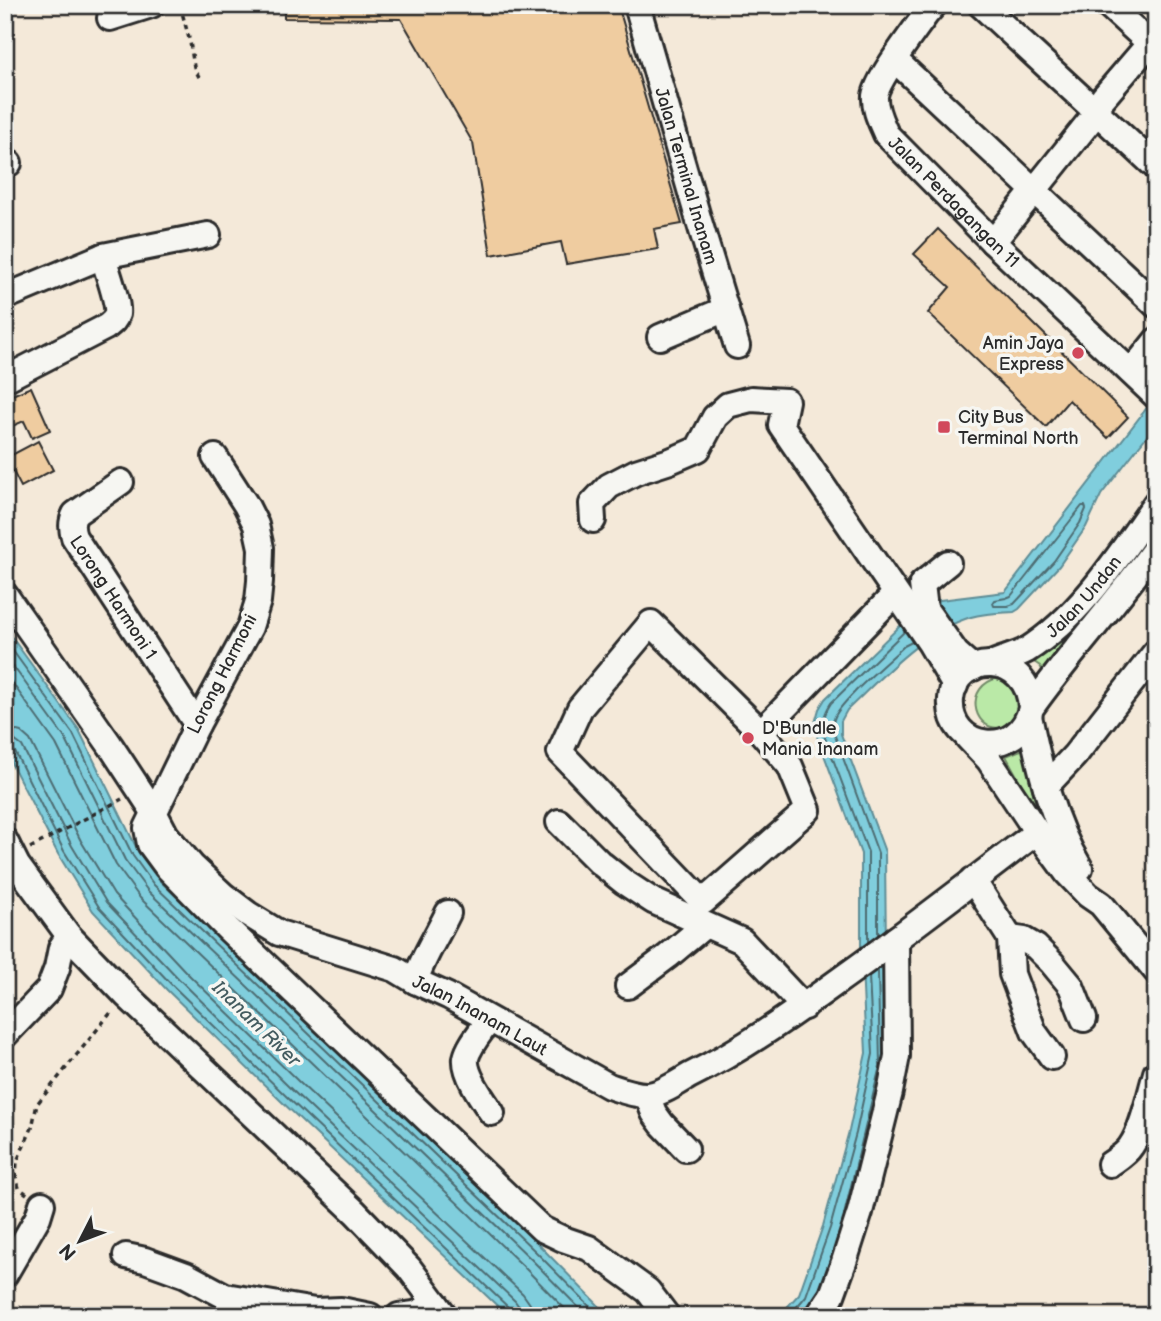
<svg xmlns="http://www.w3.org/2000/svg" width="1161" height="1321" viewBox="0 0 1161 1321" font-family="'Balsamiq Sans',sans-serif">
  <style>
    .green { fill: #bae9a7; stroke: #728a69; stroke-width: 2 }
    .water { fill: #80cedd; stroke: #5e8d96; stroke-width: 2 }
    .lines { fill: none; stroke-linecap: round; stroke-linejoin: round }
    .shore { stroke: #4d6c72; stroke-width: 2 }
    .building { fill: #efcca0; stroke: #2b2b2b; stroke-width: 2 }
    .minor-casing { stroke: #2b2b2b; stroke-width: 30 }
    .path { stroke: #2b2b2b; stroke-width: 3.5; stroke-dasharray: 5 5; stroke-linecap: butt }
    .minor { stroke: #f6f6f2; stroke-width: 24 }
    .poi-dot { fill: #d1495b; stroke: #f6f6f2; stroke-width: 2.5 }
    .labels { text-anchor: middle; stroke-width: 7; stroke-linejoin: round; paint-order: stroke }
    .street-label { font-size: 18px; fill: #2b2b2b; stroke: #f6f6f2 }
    .poi-label { font-size: 18px; fill: #2b2b2b; stroke: #f6f6f2; text-anchor: start }
    .water-label { font-size: 19px; font-style: italic; fill: #445c60; stroke: #f6f6f2 }
  </style>
  <rect width="100%" height="100%" fill="#f4e9d9"/>
  <filter id="ink" filterUnits="userSpaceOnUse"><feTurbulence type="fractalNoise" baseFrequency=".0143" numOctaves="2"/><feDisplacementMap in="SourceGraphic" scale="14" xChannelSelector="R" yChannelSelector="G"/><feConvolveMatrix kernelMatrix="1 2 1 2 8 2 1 2 1" color-interpolation-filters="sRGB"/></filter>
  <g filter="url(#ink)">
    <g class="green">
      <path d="M1156,522V532C1142,551 1129,571 1114,589C1094,614 1055,643 1044,673L1040,666L1031,660C1046,648 1064,636 1078,623C1109,593 1132,558 1156,522Z"/>
      <path d="M998,678L1006,679L1022,694L1016,722C1010,724 1005,727 999,728C972,729 964,686 998,678Z"/>
      <polygon points="1026,748 1029,777 1039,816 1006,756"/>
    </g>
    <g class="water">
      <path d="M1156,396V424L1101,495L1086,527L1059,566L1019,609L1014,612C1000,613 985,613 971,617C922,632 883,676 847,710L841,721V734L885,852L887,1058L846,1234L809,1316H779L799,1294L823,1226L849,1131L866,1053L861,945V854L817,736L815,723L819,709L825,699L903,623L940,600L1005,592Z"/>
      <polygon points="5,628 79,730 139,853 159,880 542,1248 609,1316 508,1316 281,1101 167,990 93,911 58,854 5,751"/>
    </g>
    <g class="lines">
      <g class="shore">
        <polygon points="1082,506 1085,506 1086,509 1080,523 1054,561 1014,604 1008,606 994,606 993,603 995,600 1006,598 1011,596"/>
        <polyline points="5,640 73,734 133,856 154,885 537,1253 599,1316"/>
        <polyline points="5,655 65,738 125,860 148,891 531,1259 587,1316"/>
        <polyline points="5,673 56,744 116,865 140,898 523,1266 572,1316"/>
        <polyline points="5,728 21,732 30,740 81,841 114,895 186,972 299,1082 523,1294 530,1304 531,1316"/>
        <polyline points="5,739 14,740 22,746 72,846 106,902 179,979 292,1090 515,1301 520,1308 521,1316"/>
        <polyline points="5,747 10,748 15,752 64,851 99,907 172,985 286,1096 509,1308 512,1316"/>
        <path d="M878,935V853L835,736C833,730 832,725 834,719C838,703 890,660 904,646L912,642"/>
        <path d="M868,942V852L824,735C822,722 824,714 831,703L905,631"/>
        <polyline points="844,1215 880,1066 878,970"/>
        <polyline points="789,1316 806,1296 830,1228 856,1133 873,1054 869,976"/>
      </g>
    </g>
    <g class="building">
      <polygon points="284,5 618,5 682,224 654,229 658,249 566,264 561,242 491,255 473,143 401,19 284,18"/>
      <polygon points="938,229 1128,417 1108,438 1069,400 1046,427 928,313 950,287 914,254"/>
      <polygon points="31,387 50,430 32,438 24,421 5,429 5,398"/>
      <polygon points="38,441 53,470 21,487 6,458"/>
    </g>
    <g class="lines">
      <defs>
        <g id="minor">
          <path id="s1" d="M637,5L699,221L737,346"/>
          <path id="s2" d="M934,5L926,14C915,30 877,79 875,96C874,109 881,122 886,134L993,242L1156,396"/>
          <polyline points="981,5 1156,167"/>
          <polyline points="1108,5 1156,49"/>
          <polyline points="110,18 151,5"/>
          <polyline points="895,60 1156,305"/>
          <polyline points="1103,98 1156,36"/>
          <polyline points="5,160 9,163"/>
          <polyline points="993,242 1097,112"/>
          <polyline points="5,297 103,256 208,235"/>
          <polyline points="660,337 726,309"/>
          <polyline points="1131,372 1156,341"/>
          <path d="M5,379L106,327C111,323 115,321 117,314C119,302 106,269 103,256"/>
          <polyline points="215,457 246,505 256,525 261,548 260,581 258,601 250,627 197,725 147,828 150,844 167,867 228,929 542,1229 563,1239 589,1248 648,1291 667,1316"/>
          <path id="s3" d="M121,482L75,514C71,522 71,528 74,537L197,725"/>
          <polyline points="593,520 592,504 609,486 636,472 670,461 698,449 715,417 728,405 751,399 786,401 781,425 930,643 955,686"/>
          <polyline points="948,563 922,584 925,609 956,653 973,668"/>
          <path id="s4" d="M5,595L110,745L154,812L166,835L192,866L223,895L248,914L279,933L395,969L415,981L448,996L609,1086C621,1090 634,1095 646,1095C660,1095 677,1083 689,1076C742,1050 790,1016 837,982C905,934 971,882 1037,832"/>
          <path id="s5" d="M991,664C1002,659 1016,656 1027,650C1082,615 1119,555 1156,503"/>
          <path d="M1031,708C1029,651 955,651 951,699C947,751 1020,760 1031,708C1070,653 1117,603 1156,547"/>
          <path d="M1029,716C1040,769 1052,821 1080,868"/>
          <polyline points="761,732 651,623 580,708 560,752 703,902 808,810 790,766 761,732 895,594"/>
          <polyline points="968,738 989,760 1037,832 1068,874 1088,895 1101,904 1156,971"/>
          <polyline points="1046,786 1075,755 1155,653"/>
          <polyline points="559,822 599,862 624,882 653,901 742,941 804,1007"/>
          <polyline points="5,841 17,865 69,936 126,995 355,1212 409,1268 445,1316"/>
          <polyline points="973,880 1010,938 1012,974 1034,1032 1052,1057"/>
          <polyline points="1010,938 1024,940 1036,947 1052,963 1071,986 1084,1019"/>
          <path d="M415,981C423,957 437,936 448,913"/>
          <polyline points="628,986 668,956 705,925"/>
          <path d="M489,1020C481,1032 469,1045 466,1058C464,1074 483,1100 492,1113"/>
          <polyline points="5,1035 49,989 57,968 61,948 69,936"/>
          <polyline points="647,1095 654,1113 662,1124 686,1149"/>
          <path d="M1110,1164C1117,1159 1126,1154 1131,1146C1143,1129 1150,1094 1156,1073"/>
          <polyline points="126,1256 145,1260 186,1275 225,1296 315,1311 341,1310 370,1316"/>
          <polyline points="5,1274 38,1217 42,1204"/>
          <polyline points="399,1316 415,1314 436,1304"/>
          <polyline points="818,1316 832,1295 844,1262 860,1212 890,1092 897,1056 896,939"/>
        </g>
      </defs>
      <use href="#minor" class="minor-casing"/>
      <g class="path">
        <polyline points="180,5 190,42 194,67 201,81"/>
        <polyline points="30,848 122,799"/>
        <polyline points="27,1194 19,1188 16,1177 17,1161 32,1128 37,1104 113,1010"/>
      </g>
      <use href="#minor" class="minor"/>
    </g>
  </g>
  <g class="poi-dot">
    <circle cx="1078" cy="353" r="7"/>
    <rect x="937" y="420" width="14" height="14" rx="3.5"/>
    <circle cx="748" cy="738" r="7"/>
  </g>
  <g class="labels">
    <g class="street-label">
      <text dy="6" stroke="none"><textPath href="#s1" startOffset="178">Jalan Terminal Inanam</textPath></text>
      <text dy="6" stroke="none"><textPath href="#s2" startOffset="245">Jalan Perdagangan 11</textPath></text>
      <text dy="6" stroke="none"><textPath href="#s5" startOffset="117">Jalan Undan</textPath></text>
      <text dy="6" stroke="none"><textPath href="#s3" startOffset="152">Lorong Harmoni 1</textPath></text>
      <text transform="translate(222 674) rotate(-63)" y="6">Lorong Harmoni</text>
      <text dy="6" stroke="none"><textPath href="#s4" startOffset="658">Jalan Inanam Laut</textPath></text>
    </g>
    <g class="poi-label">
      <text x="1064" y="349" text-anchor="end">Amin Jaya<tspan x="1064" dy="21">Express</tspan></text>
      <text x="958" y="423">City Bus<tspan x="958" dy="21">Terminal North</tspan></text>
      <text x="762" y="734">D'Bundle<tspan x="762" dy="21">Mania Inanam</tspan></text>
    </g>
    <g class="water-label">
      <text transform="translate(257 1023) rotate(44)" y="7">Inanam River</text>
    </g>
  </g>
  <rect width="1161" height="1321" fill="none" stroke="#f6f6f2" stroke-width="28"/>
  <rect x="14" y="14" width="1133" height="1293" fill="none" stroke="#2b2b2b" stroke-width="2.5" filter="url(#ink)"/>
  <g transform="translate(80 1241) rotate(228)" stroke="#f6f6f2" stroke-width="5" paint-order="stroke">
  <path d="M0-5L12 26L0 18L-12 26Z" fill="#2b2b2b"/>
  <text y="-10" font-size="19" font-weight="bold" text-anchor="middle" fill="#2b2b2b">N</text>
  </g>
</svg>
